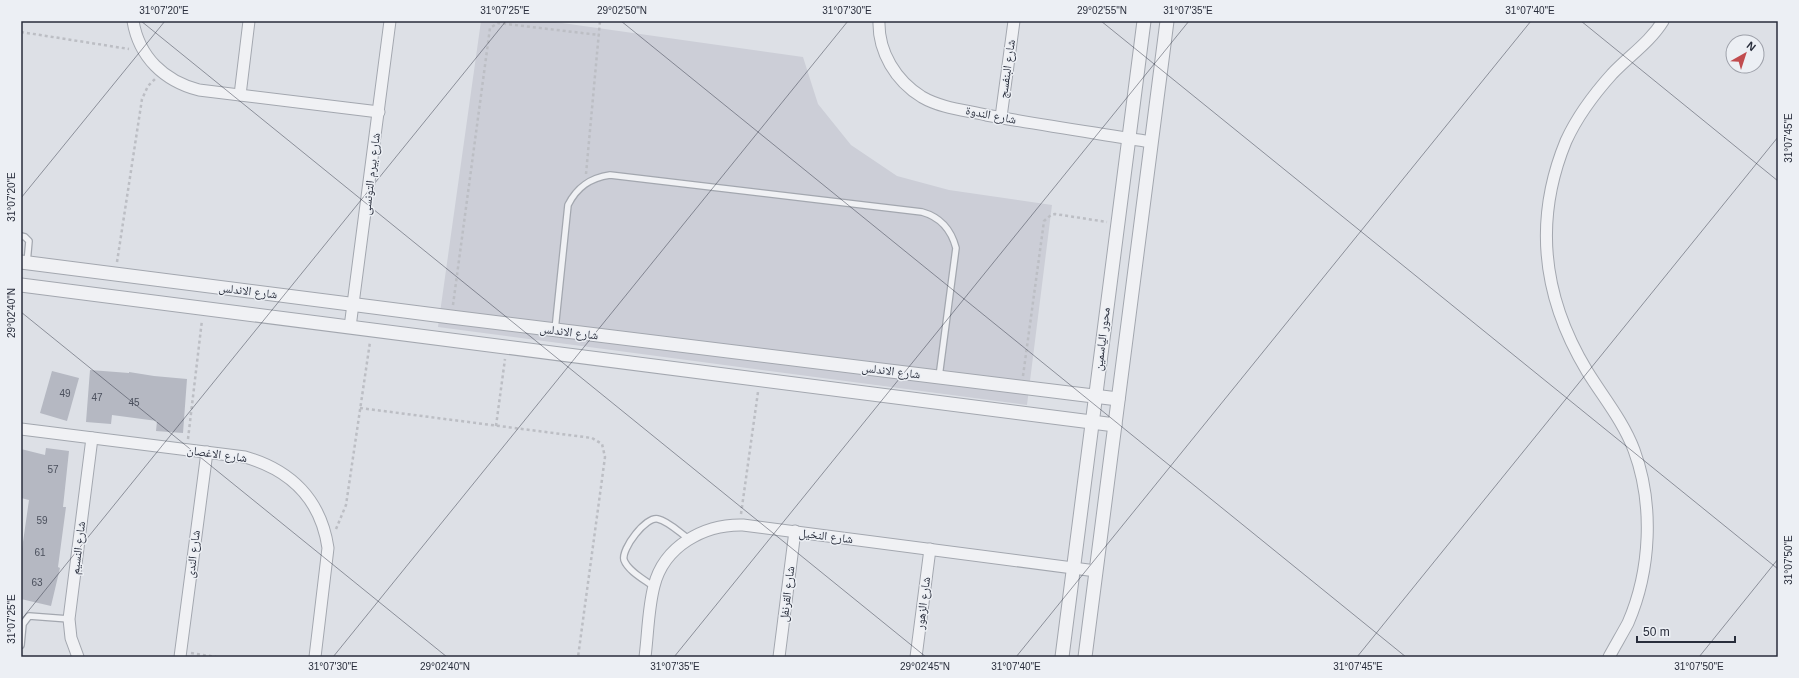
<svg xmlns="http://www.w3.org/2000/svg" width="1799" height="678" viewBox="0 0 1799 678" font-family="Helvetica,'Noto Naskh Arabic',sans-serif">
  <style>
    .built { fill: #ccced7 }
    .building { fill: #b5b8c2 }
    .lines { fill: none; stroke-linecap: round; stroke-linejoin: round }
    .service-casing { stroke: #a3a7af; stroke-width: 8 }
    .minor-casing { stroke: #a3a7af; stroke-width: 13 }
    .tertiary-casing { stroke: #a3a7af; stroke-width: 15 }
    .path { stroke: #bcbec4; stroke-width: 2.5; stroke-dasharray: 3 3; stroke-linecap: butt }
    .service { stroke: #f0f1f4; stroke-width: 5.5 }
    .minor { stroke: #f0f1f4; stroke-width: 11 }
    .tertiary { stroke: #f0f1f4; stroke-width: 13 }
    .ticks { fill: none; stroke: #282d3b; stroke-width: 1; stroke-opacity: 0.45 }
    .labels { text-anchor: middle; stroke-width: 3; stroke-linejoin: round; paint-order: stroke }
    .number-label { font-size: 10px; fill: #4b505d }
    .street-label { font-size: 12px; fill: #282d3b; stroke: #eceff4 }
    .neatline { fill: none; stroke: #282d3b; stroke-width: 1.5 }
    .ticks-label { font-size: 10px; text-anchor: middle; fill: #282d3b }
  </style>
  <rect width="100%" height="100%" fill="#dde0e6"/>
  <polygon class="built" points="481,21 548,21 803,57 818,104 851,145 897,176 949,190 1052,205 1027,405 438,327"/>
  <g class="building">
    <polygon points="90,370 129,373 129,372 154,376 187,379 183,433 156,431 157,421 112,415 111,424 86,422"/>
    <polygon points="52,371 79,378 67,421 40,413"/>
    <polygon points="46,448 69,451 63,507 66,507 58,567 60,568 51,606 21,599 21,556 29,500 21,498 21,449 45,455"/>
  </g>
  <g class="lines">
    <defs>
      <g id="service">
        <polyline points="21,236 25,237 29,241 27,263"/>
        <path d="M555,330L568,205C577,187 590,178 610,175L922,212C940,217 951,229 956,248L939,377"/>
        <path d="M654,587C645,580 628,571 624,560C621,549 646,516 658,519C668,521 680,533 689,539"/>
        <polyline points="21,645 23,624 29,616 69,619"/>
      </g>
      <g id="minor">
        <path d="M133,21C139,57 164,81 199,90L379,112"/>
        <path d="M879,21C878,52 896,81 922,97C941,108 964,110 986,115C1041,125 1096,133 1151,142"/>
        <polyline points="240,95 249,21"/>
        <polyline points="1001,117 1014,21"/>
        <polyline points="350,327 390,21"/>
        <path d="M21,429L245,457C291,470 321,500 328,548L315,657"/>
        <polyline points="78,657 71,638 69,619 92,438"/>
        <polyline points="180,657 207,452"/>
        <path d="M645,657C648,634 648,609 654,586C664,546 704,524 743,525L1096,571"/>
        <polyline points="779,657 795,531"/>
        <polyline points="916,657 930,549"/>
        <path d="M1609,657C1615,646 1622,634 1628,623C1651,570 1654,504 1634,450C1623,421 1603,397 1587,371C1543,298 1533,221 1566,141C1577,117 1594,94 1612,74C1629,56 1650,42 1663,21"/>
      </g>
      <g id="tertiary">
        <polyline points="21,262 451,317 1118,399"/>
        <polyline points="21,285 1115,425"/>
        <polyline points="1062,657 1144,21"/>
        <polyline points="1085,657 1167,21"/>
      </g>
    </defs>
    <use href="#service" class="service-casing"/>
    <use href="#minor" class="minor-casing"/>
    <use href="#tertiary" class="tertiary-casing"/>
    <g class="path">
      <polyline points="21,32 129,49"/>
      <polyline points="586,174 600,21"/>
      <polyline points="117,262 142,99 148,86 155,79"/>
      <polyline points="453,305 490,28 498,23 599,35"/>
      <polyline points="1023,376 1044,221 1051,215 1055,214 1107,222"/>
      <polyline points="360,408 592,438 602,444 605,457 578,657"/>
      <polyline points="496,426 505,359"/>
      <polyline points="188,439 202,320"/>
      <polyline points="741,514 758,392"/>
      <polyline points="336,529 346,505 370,342"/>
      <polyline points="191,653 216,657"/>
    </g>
    <use href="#service" class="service"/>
    <use href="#minor" class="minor"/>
    <use href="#tertiary" class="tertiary"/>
  </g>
  <path class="ticks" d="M141,21L926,657M621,21L1406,657M1101,21L1778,569M1581,21L1778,181M21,198L165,21M21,312L447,657M21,620L506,21M333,657L848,21M674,657L1189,21M1016,657L1531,21M1357,657L1778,137M1699,657L1778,559"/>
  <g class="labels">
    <g class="number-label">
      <text x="65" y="397">49</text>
      <text x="97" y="401">47</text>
      <text x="134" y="406">45</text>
      <text x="53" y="473">57</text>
      <text x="42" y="524">59</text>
      <text x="40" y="556">61</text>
      <text x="37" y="586">63</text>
    </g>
    <g class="street-label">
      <text transform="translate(1007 69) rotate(-82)" y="4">شارع البنفسج</text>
      <text transform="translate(991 115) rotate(11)" y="4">شارع الندوة</text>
      <text transform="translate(371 174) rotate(-83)" y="4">شارع بيرم التونسى</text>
      <text transform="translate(248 291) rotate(7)" y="4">شارع الاندلس</text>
      <text transform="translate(569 332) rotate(7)" y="4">شارع الاندلس</text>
      <text transform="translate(1102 339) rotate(-83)" y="4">محور الياسمين</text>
      <text transform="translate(891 371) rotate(7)" y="4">شارع الاندلس</text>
      <text transform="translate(217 454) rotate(8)" y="4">شارع الاغصان</text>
      <text transform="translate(826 536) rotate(7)" y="4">شارع النخيل</text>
      <text transform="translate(78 548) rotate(-83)" y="4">شارع النسيم</text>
      <text transform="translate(193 554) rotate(-83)" y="4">شارع الندى</text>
      <text transform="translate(787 594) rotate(-83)" y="4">شارع القرنفل</text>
      <text transform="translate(923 603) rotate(-83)" y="4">شارع الزهور</text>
    </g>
  </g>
  <rect width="1799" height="678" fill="none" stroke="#eceff4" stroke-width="44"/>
  <g transform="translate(1745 54) rotate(39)"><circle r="19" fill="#eceff4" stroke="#9ea1aa"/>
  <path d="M0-3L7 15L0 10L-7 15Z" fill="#c14c4f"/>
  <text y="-6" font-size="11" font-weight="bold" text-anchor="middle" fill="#282d3b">N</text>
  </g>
  <path d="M1637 636v6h98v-6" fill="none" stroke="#282d3b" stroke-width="2"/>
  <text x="1643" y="636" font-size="12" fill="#282d3b" stroke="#eceff4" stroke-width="3" paint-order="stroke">50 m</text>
  <rect x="22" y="22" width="1755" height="634" class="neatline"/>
  <g class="ticks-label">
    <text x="164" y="14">31°07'20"E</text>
    <text x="505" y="14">31°07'25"E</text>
    <text x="622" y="14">29°02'50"N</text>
    <text x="847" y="14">31°07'30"E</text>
    <text x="1102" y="14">29°02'55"N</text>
    <text x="1188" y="14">31°07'35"E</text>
    <text x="1530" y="14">31°07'40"E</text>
    <text transform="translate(1788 138) rotate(-90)" y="4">31°07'45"E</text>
    <text transform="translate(11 197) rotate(-90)" y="4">31°07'20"E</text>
    <text transform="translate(11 313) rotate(-90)" y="4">29°02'40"N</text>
    <text transform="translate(1788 560) rotate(-90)" y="4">31°07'50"E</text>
    <text transform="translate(11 619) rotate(-90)" y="4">31°07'25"E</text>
    <text x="333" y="670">31°07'30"E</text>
    <text x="445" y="670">29°02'40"N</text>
    <text x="675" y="670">31°07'35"E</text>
    <text x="925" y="670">29°02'45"N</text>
    <text x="1016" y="670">31°07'40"E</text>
    <text x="1358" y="670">31°07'45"E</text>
    <text x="1699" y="670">31°07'50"E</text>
  </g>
</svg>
